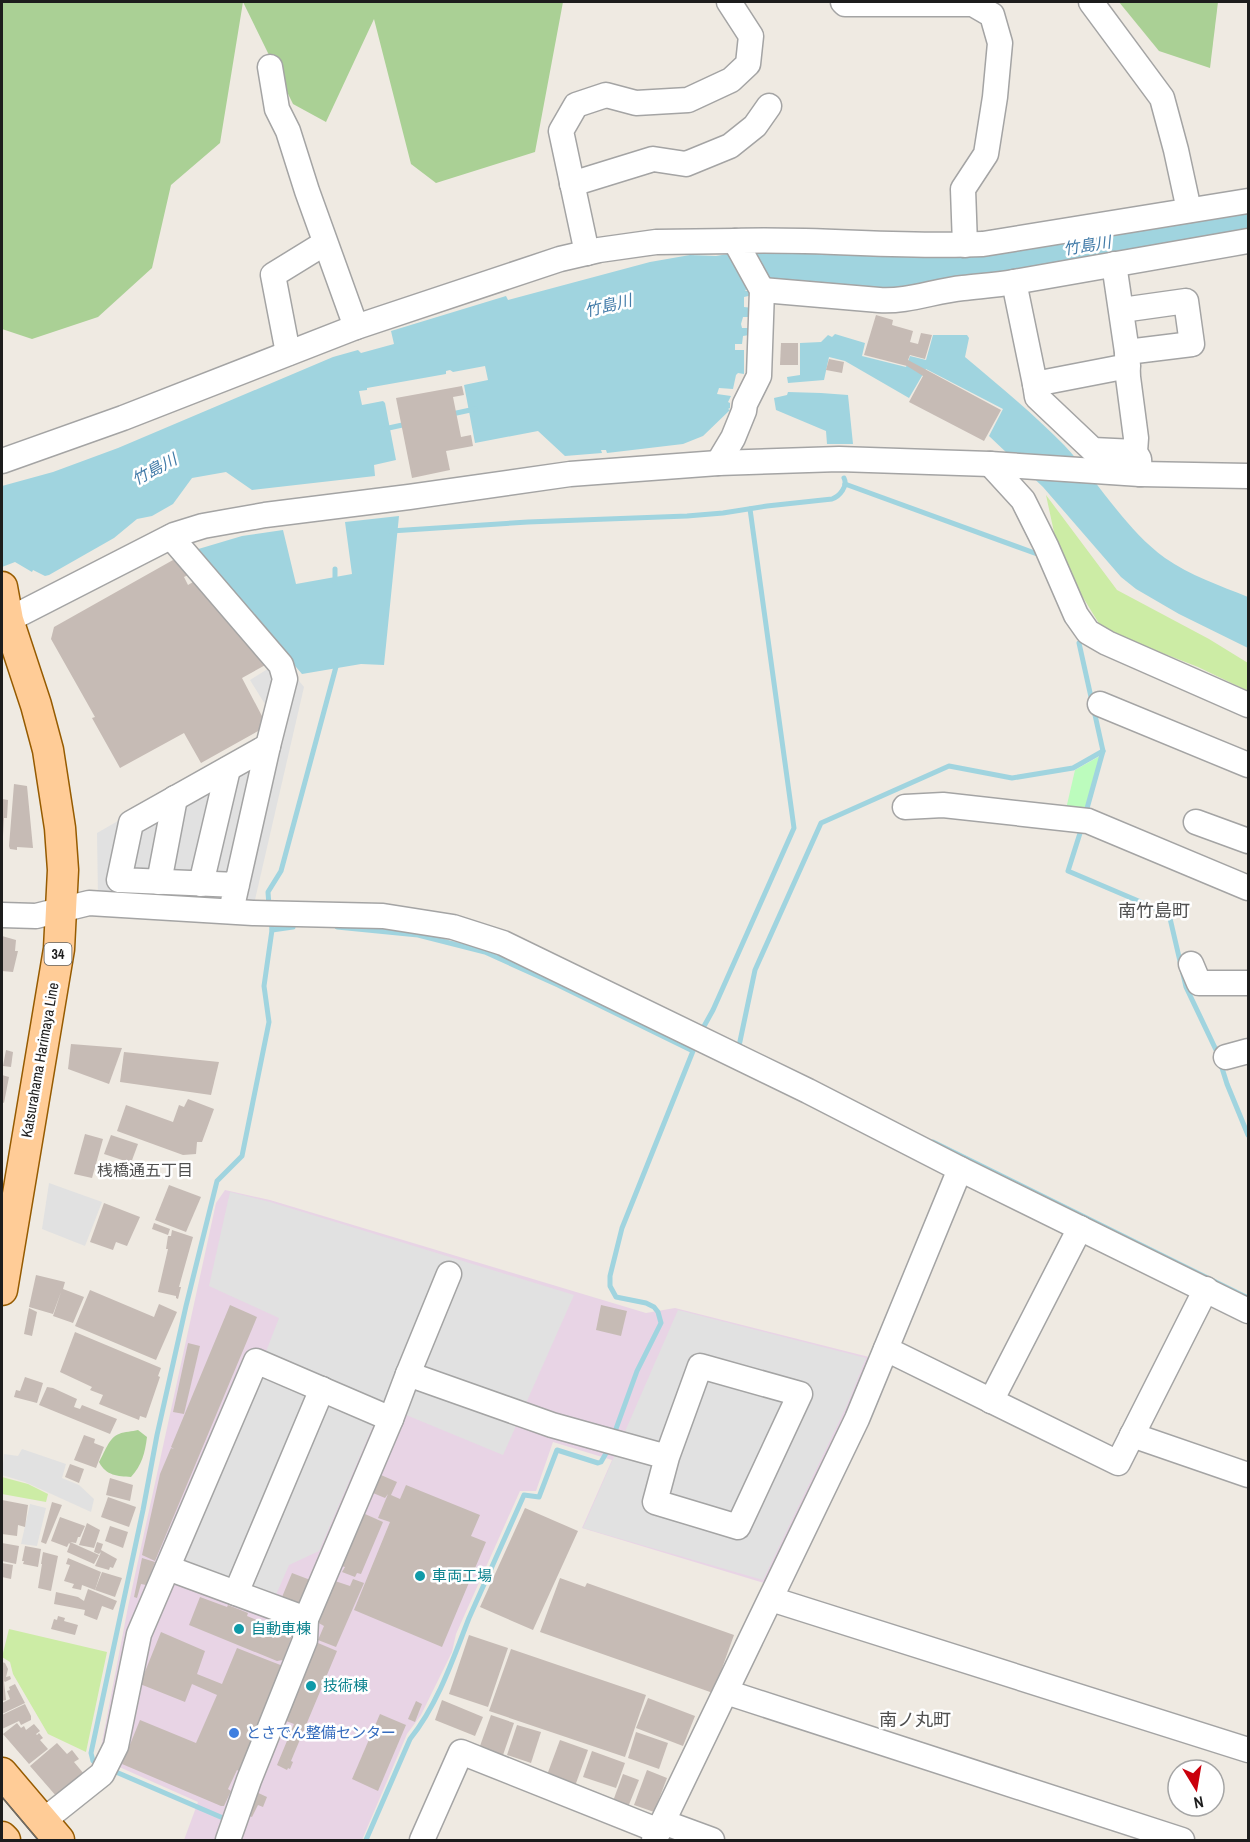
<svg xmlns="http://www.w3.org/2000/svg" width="1250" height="1842" viewBox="0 0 1250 1842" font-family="'Archivo Narrow','Noto Sans JP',sans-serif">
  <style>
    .industrial { fill: #e8d4e5 }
    .grass { fill: #cceca5 }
    .forest { fill: #aad095 }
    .park { fill: #bcfcbd }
    .parking { fill: #e1e1e1 }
    .water { fill: #a0d4df }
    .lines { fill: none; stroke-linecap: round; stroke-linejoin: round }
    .stream { stroke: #a0d4df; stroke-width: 5 }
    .building { fill: #c6bbb5 }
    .minor-casing { stroke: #a4a4a4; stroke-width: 27 }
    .major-casing { stroke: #965b00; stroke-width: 33 }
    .minor { stroke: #fff; stroke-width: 24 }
    .major { stroke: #ffcc97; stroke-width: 30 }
    .tram { stroke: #6b6b6b; stroke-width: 1.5 }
    .culture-dot { fill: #0f9aa8; stroke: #fff; stroke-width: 2 }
    .shop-dot { fill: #3f7fe0; stroke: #fff; stroke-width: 2 }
    .labels { text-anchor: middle; stroke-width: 5; stroke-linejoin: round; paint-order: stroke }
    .shield { fill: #fff; stroke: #616161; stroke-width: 1.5 }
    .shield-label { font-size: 14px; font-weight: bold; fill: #1d1d1d }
    .street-label { font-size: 15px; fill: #1d1d1d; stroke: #fff }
    .culture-label { font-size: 15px; fill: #0d838f; stroke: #fff; text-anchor: start }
    .shop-label { font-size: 15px; fill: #366cbe; stroke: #fff; text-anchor: start }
    .water-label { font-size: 16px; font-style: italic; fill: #427ba8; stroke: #fff }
    .neighbourhood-label { font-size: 16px; fill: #505050; stroke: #fff }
    .quarter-label { font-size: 18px; fill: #505050; stroke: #fff }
  </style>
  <rect width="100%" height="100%" fill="#efeae2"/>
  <polygon class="industrial" points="225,1190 270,1200 646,1313 675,1308 869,1357 844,1421 764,1583 582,1528 612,1460 553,1442 536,1491 520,1491 456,1634 452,1652 421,1715 407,1734 362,1840 184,1840 198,1802 99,1758 128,1607 216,1203"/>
  <g class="grass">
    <polygon points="1046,495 1117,590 1209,639 1248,663 1248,691 1198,667 1103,630 1060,560"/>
    <polygon points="2,1477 28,1484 48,1494 46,1502 2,1494"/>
    <polygon points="9,1629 107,1652 86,1752 48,1734 13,1674 10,1662 2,1657"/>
  </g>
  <g class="forest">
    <polygon points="2,2 563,2 535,152 436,183 411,164 374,19 326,122 293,104 243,2 220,143 171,185 152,268 98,317 32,339 2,329"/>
    <polygon points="1119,2 1218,2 1210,68 1159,51"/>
    <path d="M138,1430L147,1437C145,1453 142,1465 131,1477C118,1476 106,1476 99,1462C104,1454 109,1437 119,1434C125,1431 132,1432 138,1430Z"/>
  </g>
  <polygon class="park" points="1100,756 1085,812 1066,809 1075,770"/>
  <g class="parking">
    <polygon points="282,660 304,687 254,904 98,898 97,833 268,735 273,717 250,680"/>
    <polygon points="49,1183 102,1202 85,1246 42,1229"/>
    <polygon points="230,1192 270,1202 574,1295 503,1455 382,1405 319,1551 289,1565 275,1597 184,1563 279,1318 209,1286"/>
    <polygon points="678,1310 866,1358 847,1405 763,1580 583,1528"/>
    <polygon points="22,1449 66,1464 62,1478 79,1485 94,1499 91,1512 25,1482 2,1475 4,1454 18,1456"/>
    <polygon points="30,1504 46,1508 37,1546 21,1544"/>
  </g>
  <g class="water">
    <polygon points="1248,207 1248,229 894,290 752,289 745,290 746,291 752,290 753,295 744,297 744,307 753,308 753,317 743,317 741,324 742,328 749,328 749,335 743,336 742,344 735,344 735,350 744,350 744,374 738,373 736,375 733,389 719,388 717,394 731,396 728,402 730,403 730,408 728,409 730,410 703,436 683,444 607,453 606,450 601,450 602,453 565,456 538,431 475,443 464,385 488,380 485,366 453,372 450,370 446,371 446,374 367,388 367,390 359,391 362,405 383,401 385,403 396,460 374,465 375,476 252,490 226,472 192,478 173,504 152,516 137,519 114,538 49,575 45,576 33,570 32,572 15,562 2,567 2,486 53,472 118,448 333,357 358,350 361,353 394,344 391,331 506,296 508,300 650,262 690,255 716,256 728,254 729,252 965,255"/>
    <path d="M835,334L865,343L862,356L906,367L910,356L926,360L933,335H967L969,338L965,357C998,385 1033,413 1064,445C1098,481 1125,529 1165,558C1189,575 1221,586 1248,597V648L1179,614L1136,589L1121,577L1043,487L989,436L1003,409L926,369L909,398L845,361L829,357L824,380L788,383L787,377L800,375V343L821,342L828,335L832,337Z"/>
    <polygon points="788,392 821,393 848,395 853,444 827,444 826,431 776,410 774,398 787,395"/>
    <polygon points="399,516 384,665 361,664 302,674 195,550 242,536 283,530 296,584 352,574 345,522"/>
  </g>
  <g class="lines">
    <g class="stream">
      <polyline points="452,414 475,409"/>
      <polyline points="384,429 407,424"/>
      <polyline points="845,484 1040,555 1042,557"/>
      <path d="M391,531L528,522L687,516L723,513L767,506L832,499C840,496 848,486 844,478"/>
      <polyline points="335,569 335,582"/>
      <polyline points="1079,643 1103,751 1086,812"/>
      <polyline points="1081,830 1068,871 1169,914 1186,987 1217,1052 1227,1084 1248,1135"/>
      <polyline points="269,906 268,892 281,871 337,663"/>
      <polyline points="337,927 418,935 485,952 558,985 693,1051 622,1228 610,1276 610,1286 616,1297 646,1303 654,1307 658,1312 661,1323 637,1371 613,1437"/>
      <polyline points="272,930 293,927"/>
      <polyline points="703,1028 713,1010 794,828 750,509"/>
      <polyline points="744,1048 739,1046 755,970 821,823 949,766 1012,778 1073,768 1103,751"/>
      <polyline points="933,1142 1248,1298"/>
      <polyline points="96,1763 93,1761 91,1753 143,1510 157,1435 186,1306 217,1181 242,1156 269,1022 264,986 272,930 271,919"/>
      <polyline points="116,1772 223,1818"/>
      <path d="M366,1840L410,1739C438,1704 453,1659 469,1618C487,1577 506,1536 524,1495L539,1497L557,1450L598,1463L601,1462L609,1448"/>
    </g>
  </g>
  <g class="building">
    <polygon points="876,315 893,320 892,325 913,331 910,342 918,344 921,333 932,335 925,359 910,355 908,360 1001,410 984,441 909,402 923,376 907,366 864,355"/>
    <polygon points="781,343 798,343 798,365 780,365"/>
    <polygon points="829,359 844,362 842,373 826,370"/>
    <polygon points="462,386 464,395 453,397 461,437 471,435 473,446 446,451 450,470 412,478 396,398"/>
    <polygon points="179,559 188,575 184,577 188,585 198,579 269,663 242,678 263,718 260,730 201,763 184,733 120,768 92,718 95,717 51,639 54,627 173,560 175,561"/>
    <polygon points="14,784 27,786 33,848 17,847 17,850 10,849 9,846"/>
    <polygon points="2,799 8,800 7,818 4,818 3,836 2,836"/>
    <polygon points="2,936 16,940 15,951 18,951 13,972 2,971"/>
    <polygon points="71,1044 122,1048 109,1084 68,1069"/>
    <polygon points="6,1050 13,1052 11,1067 3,1066"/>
    <polygon points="124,1052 219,1062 211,1095 120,1082"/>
    <polygon points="2,1075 9,1077 4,1103 2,1102"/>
    <polygon points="188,1099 214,1109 202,1142 197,1142 196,1154 183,1155 117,1131 126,1105 173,1122 179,1105 184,1107"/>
    <polygon points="85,1134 103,1139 92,1178 74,1174"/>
    <polygon points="111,1135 138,1144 131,1163 104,1154"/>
    <polygon points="169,1185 201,1197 186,1232 155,1220"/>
    <polygon points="104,1203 140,1217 127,1246 116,1242 113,1250 90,1242"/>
    <polygon points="154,1223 170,1229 168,1235 152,1229"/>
    <polygon points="172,1230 193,1237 179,1287 181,1287 178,1299 176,1298 176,1296 158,1292 168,1249 166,1249 168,1236 171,1236"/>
    <polygon points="36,1275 65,1282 63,1289 84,1297 73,1323 53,1316 61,1292 53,1314 29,1307"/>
    <polygon points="90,1290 154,1317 159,1304 177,1312 156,1360 75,1326"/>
    <polygon points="230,1305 257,1317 155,1561 142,1555 160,1474 171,1448 174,1449 171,1447"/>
    <polygon points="601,1305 627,1311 621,1336 596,1330"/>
    <polygon points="29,1308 37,1312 32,1336 24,1334"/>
    <polygon points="75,1332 161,1368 158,1376 160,1377 146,1418 140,1416 139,1420 99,1404 103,1395 90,1390 92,1387 60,1372"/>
    <polygon points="188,1343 200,1346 184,1414 173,1412"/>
    <polygon points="25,1377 43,1383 37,1403 14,1397 16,1390 20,1391"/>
    <polygon points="47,1387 53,1388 77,1399 74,1407 80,1409 82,1405 117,1419 110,1434 39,1405"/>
    <polygon points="84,1435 95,1439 94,1443 104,1447 96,1468 74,1460"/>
    <polygon points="70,1464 84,1469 79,1483 65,1477"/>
    <polygon points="381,1475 397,1482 391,1495 400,1499 406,1485 480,1515 471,1536 486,1542 442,1647 354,1610 390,1522 378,1518 388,1494 385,1498 373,1493"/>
    <polygon points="110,1478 133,1485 130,1501 106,1495"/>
    <polygon points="108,1497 136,1507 129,1527 101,1517"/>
    <polygon points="2,1500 28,1505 25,1527 18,1525 17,1536 2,1534"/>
    <polygon points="52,1502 62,1505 46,1544 41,1542"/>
    <polygon points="525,1508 578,1531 533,1630 480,1607"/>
    <polygon points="365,1514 383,1522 361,1574 357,1573 355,1577 342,1572 345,1567 341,1566"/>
    <polygon points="60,1517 85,1526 80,1537 78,1537 76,1543 70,1542 99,1555 94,1564 67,1552 70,1544 69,1543 67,1547 51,1541"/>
    <polygon points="87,1523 100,1530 94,1548 79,1545"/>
    <polygon points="110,1526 128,1532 123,1548 105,1541"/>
    <polygon points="97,1542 103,1544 101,1550 117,1559 113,1568 110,1567 109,1570 95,1566 101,1552 99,1554 94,1552"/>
    <polygon points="2,1543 19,1546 16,1564 2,1561"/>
    <polygon points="25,1546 41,1549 38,1567 23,1564 24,1561 22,1561"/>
    <polygon points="43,1552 58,1556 51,1591 38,1588 42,1564 41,1564"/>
    <polygon points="68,1558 101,1572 95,1590 82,1585 81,1590 72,1588 74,1584 64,1581 70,1565 66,1564"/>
    <polygon points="142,1558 155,1562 146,1585 141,1584 137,1598 134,1597"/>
    <polygon points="2,1563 13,1565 11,1579 2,1577"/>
    <polygon points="102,1572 122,1578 115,1597 95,1590"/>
    <polygon points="292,1573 313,1581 303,1605 282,1597"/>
    <polygon points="560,1578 585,1587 587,1583 734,1635 713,1693 540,1632"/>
    <polygon points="353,1579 364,1583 336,1647 318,1640 324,1626 317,1622 335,1581 350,1586"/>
    <polygon points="88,1589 117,1601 113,1610 102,1606 97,1620 84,1615 85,1610 54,1604 56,1592 78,1597 84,1601"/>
    <polygon points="200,1597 227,1607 228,1605 248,1613 247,1616 288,1633 288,1634 292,1636 283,1660 277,1661 189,1625"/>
    <polygon points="58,1616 65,1618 64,1621 78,1625 75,1635 51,1629 54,1619 57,1620"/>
    <polygon points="161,1632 205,1651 197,1674 222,1684 237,1648 283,1666 239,1771 237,1770 228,1789 231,1791 224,1806 221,1806 122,1764 140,1720 196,1743 217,1695 192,1684 185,1702 140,1684"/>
    <polygon points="469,1635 508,1648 488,1707 449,1694"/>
    <polygon points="318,1643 337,1651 291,1761 293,1762 290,1769 288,1768 287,1770 277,1765 294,1724 286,1721"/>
    <polygon points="511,1649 646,1695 625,1757 489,1711"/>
    <polygon points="2,1662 5,1663 8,1669 6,1677 10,1676 11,1679 5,1682 4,1681 6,1700 2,1701"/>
    <polygon points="15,1684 25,1703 2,1714 2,1703 10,1699 7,1691 10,1690 9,1687"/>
    <polygon points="648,1698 695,1716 683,1746 636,1728"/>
    <polygon points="442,1700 483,1717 475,1736 435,1720"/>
    <polygon points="416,1701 422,1704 415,1722 408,1719"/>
    <polygon points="25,1704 31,1716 31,1720 21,1725 19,1721 2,1729 2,1715"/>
    <polygon points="380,1714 406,1725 378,1791 352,1779"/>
    <polygon points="491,1715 514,1723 503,1755 480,1746"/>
    <polygon points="17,1723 21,1728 24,1726 26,1730 34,1724 40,1731 36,1734 37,1735 39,1733 43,1738 40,1740 48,1749 29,1764 3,1734"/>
    <polygon points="517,1725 541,1732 531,1763 507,1755"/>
    <polygon points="636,1732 668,1743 659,1769 628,1758"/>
    <polygon points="560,1740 588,1750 575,1786 547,1775"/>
    <polygon points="57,1743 67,1754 72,1750 79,1759 74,1762 84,1774 57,1797 30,1766"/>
    <polygon points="592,1751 625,1763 616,1788 583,1777"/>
    <polygon points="647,1770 667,1778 654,1812 634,1805"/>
    <polygon points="623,1774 639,1780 628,1807 613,1801"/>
    <polygon points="254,1791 267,1797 263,1807 258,1805 252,1817 247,1815"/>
  </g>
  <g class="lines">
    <defs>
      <g id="minor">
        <polyline points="843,2 845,4 973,4 992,15 1000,43 995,97 986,154 963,189 965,245"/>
        <polyline points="1091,2 1162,98 1176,150 1189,210"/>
        <polyline points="270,67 277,109 288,131 307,191 356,327"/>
        <polyline points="572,184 653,159 686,164 730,146 755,126 769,106"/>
        <polyline points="587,253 561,131 576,105 606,95 636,103 688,100 731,80 748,64 751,36 729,2"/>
        <polyline points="1114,264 1127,352 1128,377 1136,438 1135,452 1139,459 1140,474"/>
        <polyline points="1014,282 1035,384 1128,366"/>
        <path d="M762,290L879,300C907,302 934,291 963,288C980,286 997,285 1014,282L1248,241"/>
        <polyline points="1122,310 1186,301 1192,344 1127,352"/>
        <polyline points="288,353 273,275 325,243"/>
        <polyline points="1035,384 1037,397 1093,450 1135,452"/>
        <polyline points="2,461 123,418 356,327 560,259 599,250 656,242 735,241"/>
        <path d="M718,463L733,438L744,411L745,404L759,376L762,290L735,241C818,238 900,248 983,244L1248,201"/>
        <polyline points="990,464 1023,500 1046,546 1076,615 1088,632 1107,643 1248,705"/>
        <polyline points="171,537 281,665 285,679 268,746"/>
        <polyline points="8,620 174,535 203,526 265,515 409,497 570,474 718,463 839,459 990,464 1140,474 1248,476"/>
        <polyline points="1100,704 1248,765"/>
        <polyline points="905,807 943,805 1088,821 1248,888"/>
        <polyline points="1196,822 1248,841"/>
        <polyline points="159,882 175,798"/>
        <polyline points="201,884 228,769"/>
        <polyline points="231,911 268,746 131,823 119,880 237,885"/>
        <polyline points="2,915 36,916 89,903 253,913 383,916 453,927 503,943 808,1091 960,1169 1248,1311"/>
        <polyline points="1191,964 1199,983 1248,983"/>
        <polyline points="1226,1057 1248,1051"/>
        <polyline points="886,1349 1118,1463 1206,1289"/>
        <polyline points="408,1374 449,1274"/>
        <polyline points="991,1401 1080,1228"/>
        <polyline points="1132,1435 1248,1475"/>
        <polyline points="168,1568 306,1619"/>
        <polyline points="236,1593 322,1389"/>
        <polyline points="771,1599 1248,1750"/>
        <polyline points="726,1692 1182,1840"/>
        <polyline points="43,1821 102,1774 116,1746 139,1634 256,1361 391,1419 408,1374 552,1425 667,1457 700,1366 800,1394 738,1527 655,1502 667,1457"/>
        <polyline points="663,1822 712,1840"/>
        <polyline points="228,1840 249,1780 305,1640 306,1619 391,1419"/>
        <polyline points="422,1840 461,1752 659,1831"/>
        <polyline points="654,1840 857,1419 960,1169"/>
      </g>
      <g id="major">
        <polyline points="2,587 8,620 36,705 48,750 60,828 63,870 59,949 2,1290"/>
        <polyline points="2,1773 59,1840"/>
        <polyline points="2,1837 5,1840"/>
      </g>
    </defs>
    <use href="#minor" class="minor-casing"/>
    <use href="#major" class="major-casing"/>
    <use href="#minor" class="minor"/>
    <use href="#major" class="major"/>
    <polyline class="tram" points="2,1797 38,1840"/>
  </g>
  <g class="culture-dot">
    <circle cx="420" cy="1576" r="6"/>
    <circle cx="239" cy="1629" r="6"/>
    <circle cx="311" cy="1686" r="6"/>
  </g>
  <circle class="shop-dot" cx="234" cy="1733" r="6"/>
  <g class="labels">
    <rect class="shield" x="44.5" y="943" width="27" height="22" rx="4.5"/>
    <g class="shield-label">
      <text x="58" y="959">34</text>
    </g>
    <g class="street-label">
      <text transform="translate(40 1060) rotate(-80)" y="5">Katsurahama Harimaya Line</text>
    </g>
    <g class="culture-label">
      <text x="432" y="1581">車両工場</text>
      <text x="251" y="1634">自動車棟</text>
      <text x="323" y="1691">技術棟</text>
    </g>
    <g class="shop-label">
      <text x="246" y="1738">とさでん整備センター</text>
    </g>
    <g class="water-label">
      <text transform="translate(1087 245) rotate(-9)" y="6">竹島川</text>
      <text transform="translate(608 305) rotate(-14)" y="6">竹島川</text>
      <text transform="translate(154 469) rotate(-28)" y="6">竹島川</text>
    </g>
    <g class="neighbourhood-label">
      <text x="145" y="1176">桟橋通五丁目</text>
    </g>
    <g class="quarter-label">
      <text x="1154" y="917">南竹島町</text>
      <text x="915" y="1726">南ノ丸町</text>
    </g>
  </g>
  <rect width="1250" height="1842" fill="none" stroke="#1d1d1d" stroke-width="6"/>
  <g transform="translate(1196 1788) rotate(169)"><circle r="28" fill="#ffffff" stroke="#a5a5a5" stroke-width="1.5"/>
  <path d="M0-4.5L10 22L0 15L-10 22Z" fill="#ca000c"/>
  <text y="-9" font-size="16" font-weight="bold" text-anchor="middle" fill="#1d1d1d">N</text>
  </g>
</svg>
